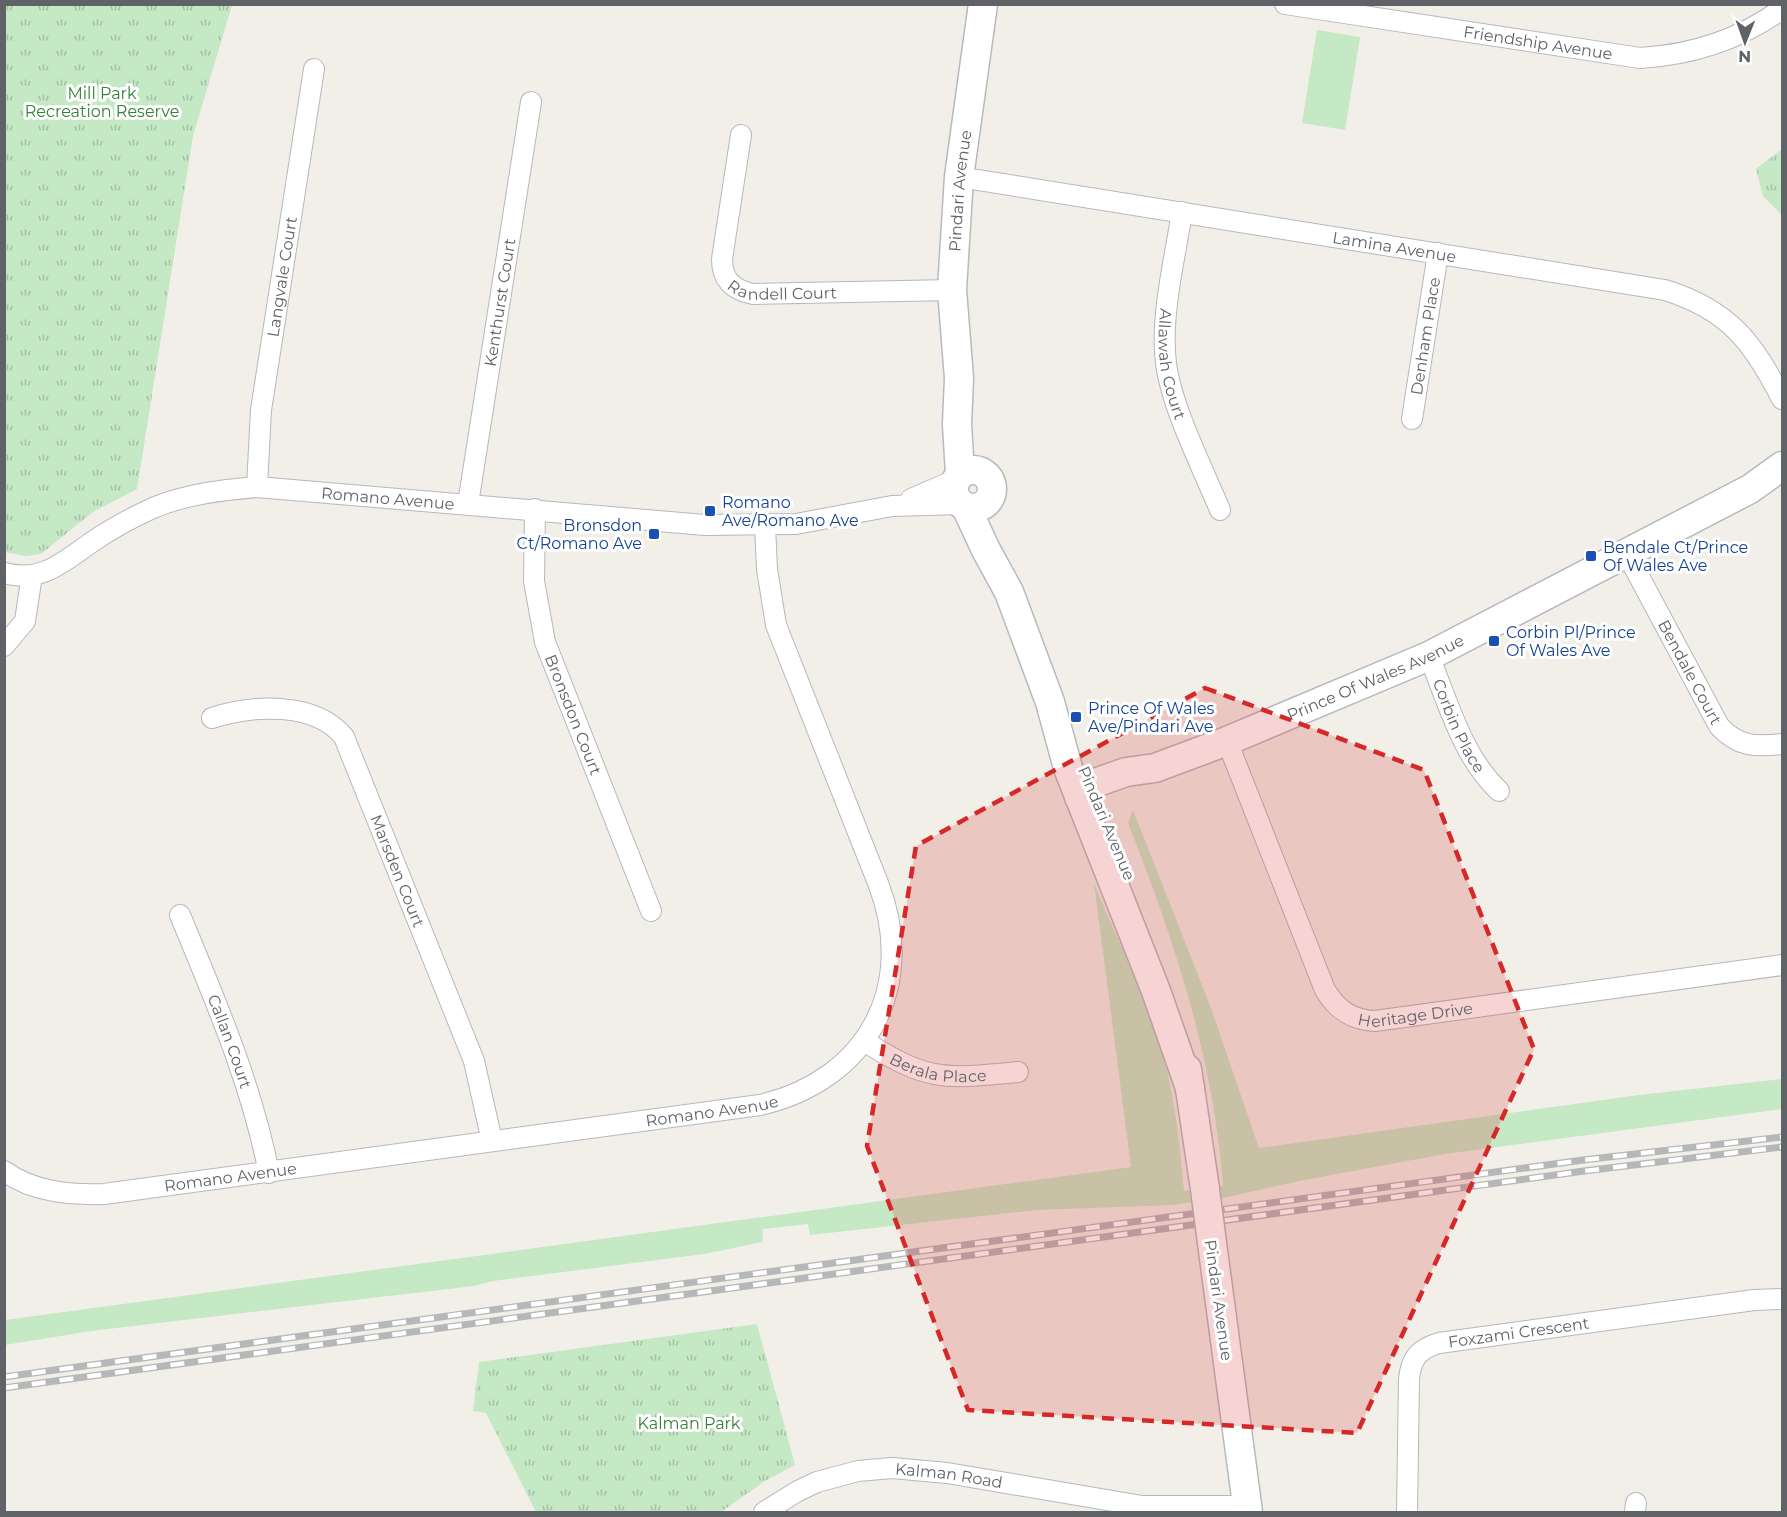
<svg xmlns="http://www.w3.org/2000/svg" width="1787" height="1517" viewBox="0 0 1787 1517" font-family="Montserrat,sans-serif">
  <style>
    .grass { fill: #c5e8c5 }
    .park { fill: url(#park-tufts) }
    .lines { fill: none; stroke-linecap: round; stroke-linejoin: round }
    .street-casing { stroke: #b5b8bc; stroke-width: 22 }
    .secondary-casing { stroke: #b6babf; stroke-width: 31 }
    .street { stroke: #fff; stroke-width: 20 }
    .secondary { stroke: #fff; stroke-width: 28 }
    .rail-casing { stroke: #b6b7b8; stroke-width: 7 }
    .rail { stroke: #fff; stroke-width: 4.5; stroke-dasharray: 14; stroke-linecap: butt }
    .secondary-bridge-casing { stroke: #b6babf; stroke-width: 31; stroke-linecap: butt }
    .secondary-bridge { stroke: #fff; stroke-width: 28 }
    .marked { fill: #d62828; fill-opacity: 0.2; stroke: #d62828; stroke-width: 4.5; stroke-dasharray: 12 8; stroke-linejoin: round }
    .transit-dot { fill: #1a4fb4; stroke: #fff; stroke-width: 2 }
    .labels { text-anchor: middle; stroke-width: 6; stroke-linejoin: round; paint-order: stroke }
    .street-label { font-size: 16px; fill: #5f6368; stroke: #fff }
    .park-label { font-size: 16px; fill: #348238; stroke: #fff }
    .transit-label { font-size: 16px; fill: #164399; stroke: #fff; text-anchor: start }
  </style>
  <defs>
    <pattern id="park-tufts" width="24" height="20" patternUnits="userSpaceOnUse" patternTransform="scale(1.5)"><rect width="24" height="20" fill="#c5e8c5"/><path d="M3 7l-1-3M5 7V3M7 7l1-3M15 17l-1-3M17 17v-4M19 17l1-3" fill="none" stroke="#a3c0a4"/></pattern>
  </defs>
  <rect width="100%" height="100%" fill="#f1efe8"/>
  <g class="grass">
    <polygon points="1317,30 1360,37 1345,130 1302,123"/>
    <path d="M1133,810L1211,1008L1259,1148L1639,1095L1782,1079V1109L1445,1154L1299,1181L1228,1197L1173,1205L1037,1210L810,1235L808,1224L763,1229L762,1242L704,1254L493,1281L474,1286L91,1331L5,1345V1320L1131,1167L1094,883C1118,943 1149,1000 1165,1063C1176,1105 1180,1148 1184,1191L1223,1186C1214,1060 1174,939 1128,823Z"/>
  </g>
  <g class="park">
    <polygon points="5,4 232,5 193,136 137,489 93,512 41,554 26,556 4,552"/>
    <polygon points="1782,149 1782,215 1763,196 1756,169"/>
    <polygon points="757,1324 795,1465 765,1481 721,1512 536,1512 486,1413 473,1411 479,1362"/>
  </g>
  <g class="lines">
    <defs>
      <g id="street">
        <path id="s1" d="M1285,4L1640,58C1693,55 1739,40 1782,9"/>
        <path id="s2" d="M741,135L722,259C722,280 733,290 753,294L952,290"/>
        <path id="s3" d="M959,177L1665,290C1729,310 1753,342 1782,399"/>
        <path id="s4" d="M1182,212C1175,258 1160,317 1166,363C1171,406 1203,469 1220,510"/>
        <path id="s5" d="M1412,419L1438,253"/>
        <path id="s6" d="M257,487L261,410L314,69"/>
        <polyline points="911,499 955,480"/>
        <path id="s7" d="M468,504L531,102"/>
        <path id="s8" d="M535,509L534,581L545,642L651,911"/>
        <path id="s9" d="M1627,554L1719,726C1738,747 1756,747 1782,744"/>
        <path id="s10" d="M4,573C42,583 63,562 92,542C111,529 131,518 153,508C186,494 222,490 257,487L705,525L796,524L892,506L961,504"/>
        <polyline points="4,646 25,621 32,575"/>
        <path id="s11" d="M1429,656C1448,702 1462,756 1499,791"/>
        <path id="s12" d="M212,718C252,705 315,701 344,737L474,1061L492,1141"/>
        <path id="s13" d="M1227,741L1325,990C1337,1010 1352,1020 1375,1021L1782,965"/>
        <path id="s14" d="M180,915C215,1000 251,1082 269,1173"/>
        <path id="s15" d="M864,1041C928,1082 944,1079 1018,1072"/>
        <path id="s16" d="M4,1171C33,1192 70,1195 104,1194L760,1105C868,1080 918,986 878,883L776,625L767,569L765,526"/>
        <path id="s17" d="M764,1512L798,1491L817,1482L858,1471L892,1468L947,1473L1142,1506H1247"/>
        <path id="s18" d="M1407,1512L1409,1379C1411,1358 1419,1349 1439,1343L1754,1300L1782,1299"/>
        <polyline points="1635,1512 1636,1503"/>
      </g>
      <g id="secondary">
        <circle cx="973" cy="489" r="19"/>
        <path id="s19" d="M960,474L957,424L959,378L952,290L954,257L959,177L983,4"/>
        <polyline points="966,507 986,550 1009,592 1050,702 1068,768 1156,991 1190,1088"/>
        <path id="s20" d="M1079,797L1092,784L1126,772L1155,768L1227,741L1429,656L1750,489L1782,466"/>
        <polyline points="1187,1069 1205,1189"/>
        <polyline points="1212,1243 1248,1512"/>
      </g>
    </defs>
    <use href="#street" class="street-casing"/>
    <use href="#secondary" class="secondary-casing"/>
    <use href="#street" class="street"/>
    <use href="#secondary" class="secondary"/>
    <defs>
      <g id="rail">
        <polyline points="4,1377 1583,1160 1782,1137"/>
        <polyline points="4,1388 1584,1171 1782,1147"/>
      </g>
    </defs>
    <use href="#rail" class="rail-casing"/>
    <use href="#rail" class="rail"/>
    <defs>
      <polyline id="secondary-bridge" points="1205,1189 1212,1243"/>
    </defs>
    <use href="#secondary-bridge" class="secondary-bridge-casing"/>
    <use href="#secondary-bridge" class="secondary-bridge"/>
  </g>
  <path class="marked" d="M1205,688L1424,770L1534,1049L1357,1433L968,1410L867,1146L916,846Z"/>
  <g class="transit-dot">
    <rect x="704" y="505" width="12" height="12" rx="3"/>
    <rect x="648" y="528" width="12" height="12" rx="3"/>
    <rect x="1585" y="550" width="12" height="12" rx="3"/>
    <rect x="1488" y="635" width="12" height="12" rx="3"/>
    <rect x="1070" y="711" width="12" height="12" rx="3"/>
  </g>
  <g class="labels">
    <g class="street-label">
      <text dy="6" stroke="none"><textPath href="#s1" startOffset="256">Friendship Avenue</textPath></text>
      <text dy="6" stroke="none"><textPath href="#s19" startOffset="284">Pindari Avenue</textPath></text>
      <text dy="6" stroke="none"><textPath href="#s3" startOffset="441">Lamina Avenue</textPath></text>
      <text dy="6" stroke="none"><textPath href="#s6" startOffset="212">Langvale Court</textPath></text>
      <text dy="6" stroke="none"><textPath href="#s2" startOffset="206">Randell Court</textPath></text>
      <text dy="6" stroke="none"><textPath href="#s7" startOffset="204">Kenthurst Court</textPath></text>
      <text dy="6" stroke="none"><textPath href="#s5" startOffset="84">Denham Place</textPath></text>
      <text dy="6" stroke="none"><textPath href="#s4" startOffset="154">Allawah Court</textPath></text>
      <text dy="6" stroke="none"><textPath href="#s10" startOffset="405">Romano Avenue</textPath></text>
      <text dy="6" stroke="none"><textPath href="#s9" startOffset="134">Bendale Court</textPath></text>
      <text dy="6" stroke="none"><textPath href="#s20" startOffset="322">Prince Of Wales Avenue</textPath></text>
      <text dy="6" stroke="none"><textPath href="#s8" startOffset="212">Bronsdon Court</textPath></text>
      <text dy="6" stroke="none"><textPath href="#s11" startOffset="76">Corbin Place</textPath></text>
      <text transform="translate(1107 823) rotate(67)" y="6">Pindari Avenue</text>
      <text dy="6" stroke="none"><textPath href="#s12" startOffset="285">Marsden Court</textPath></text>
      <text dy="6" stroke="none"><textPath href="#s13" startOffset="370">Heritage Drive</textPath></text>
      <text dy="6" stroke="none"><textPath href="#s14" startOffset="136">Callan Court</textPath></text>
      <text dy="6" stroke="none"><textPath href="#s15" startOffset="81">Berala Place</textPath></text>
      <text dy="6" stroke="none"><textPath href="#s16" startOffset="718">Romano Avenue</textPath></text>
      <text dy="6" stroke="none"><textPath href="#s16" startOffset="232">Romano Avenue</textPath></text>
      <text transform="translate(1219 1300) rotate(82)" y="6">Pindari Avenue</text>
      <text dy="6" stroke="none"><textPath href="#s18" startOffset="264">Foxzami Crescent</textPath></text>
      <text dy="6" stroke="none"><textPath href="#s17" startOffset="195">Kalman Road</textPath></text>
    </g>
    <g class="park-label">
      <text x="102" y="99">Mill Park<tspan x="102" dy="18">Recreation Reserve</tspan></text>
      <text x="689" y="1429">Kalman Park</text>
    </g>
    <g class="transit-label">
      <text x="722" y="508">Romano<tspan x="722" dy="18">Ave/Romano Ave</tspan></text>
      <text x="642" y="531" text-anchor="end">Bronsdon<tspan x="642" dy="18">Ct/Romano Ave</tspan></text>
      <text x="1603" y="553">Bendale Ct/Prince<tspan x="1603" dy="18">Of Wales Ave</tspan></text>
      <text x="1506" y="638">Corbin Pl/Prince<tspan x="1506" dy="18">Of Wales Ave</tspan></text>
      <text x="1088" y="714">Prince Of Wales<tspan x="1088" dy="18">Ave/Pindari Ave</tspan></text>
    </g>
  </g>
  <rect width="1787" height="1517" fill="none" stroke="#5f6368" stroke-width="12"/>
  <g transform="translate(1745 42) rotate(181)" stroke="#ffffff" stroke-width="4.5" paint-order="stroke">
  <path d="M0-4.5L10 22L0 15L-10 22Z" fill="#5f6368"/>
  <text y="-9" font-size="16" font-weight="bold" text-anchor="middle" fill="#5f6368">N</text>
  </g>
</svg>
